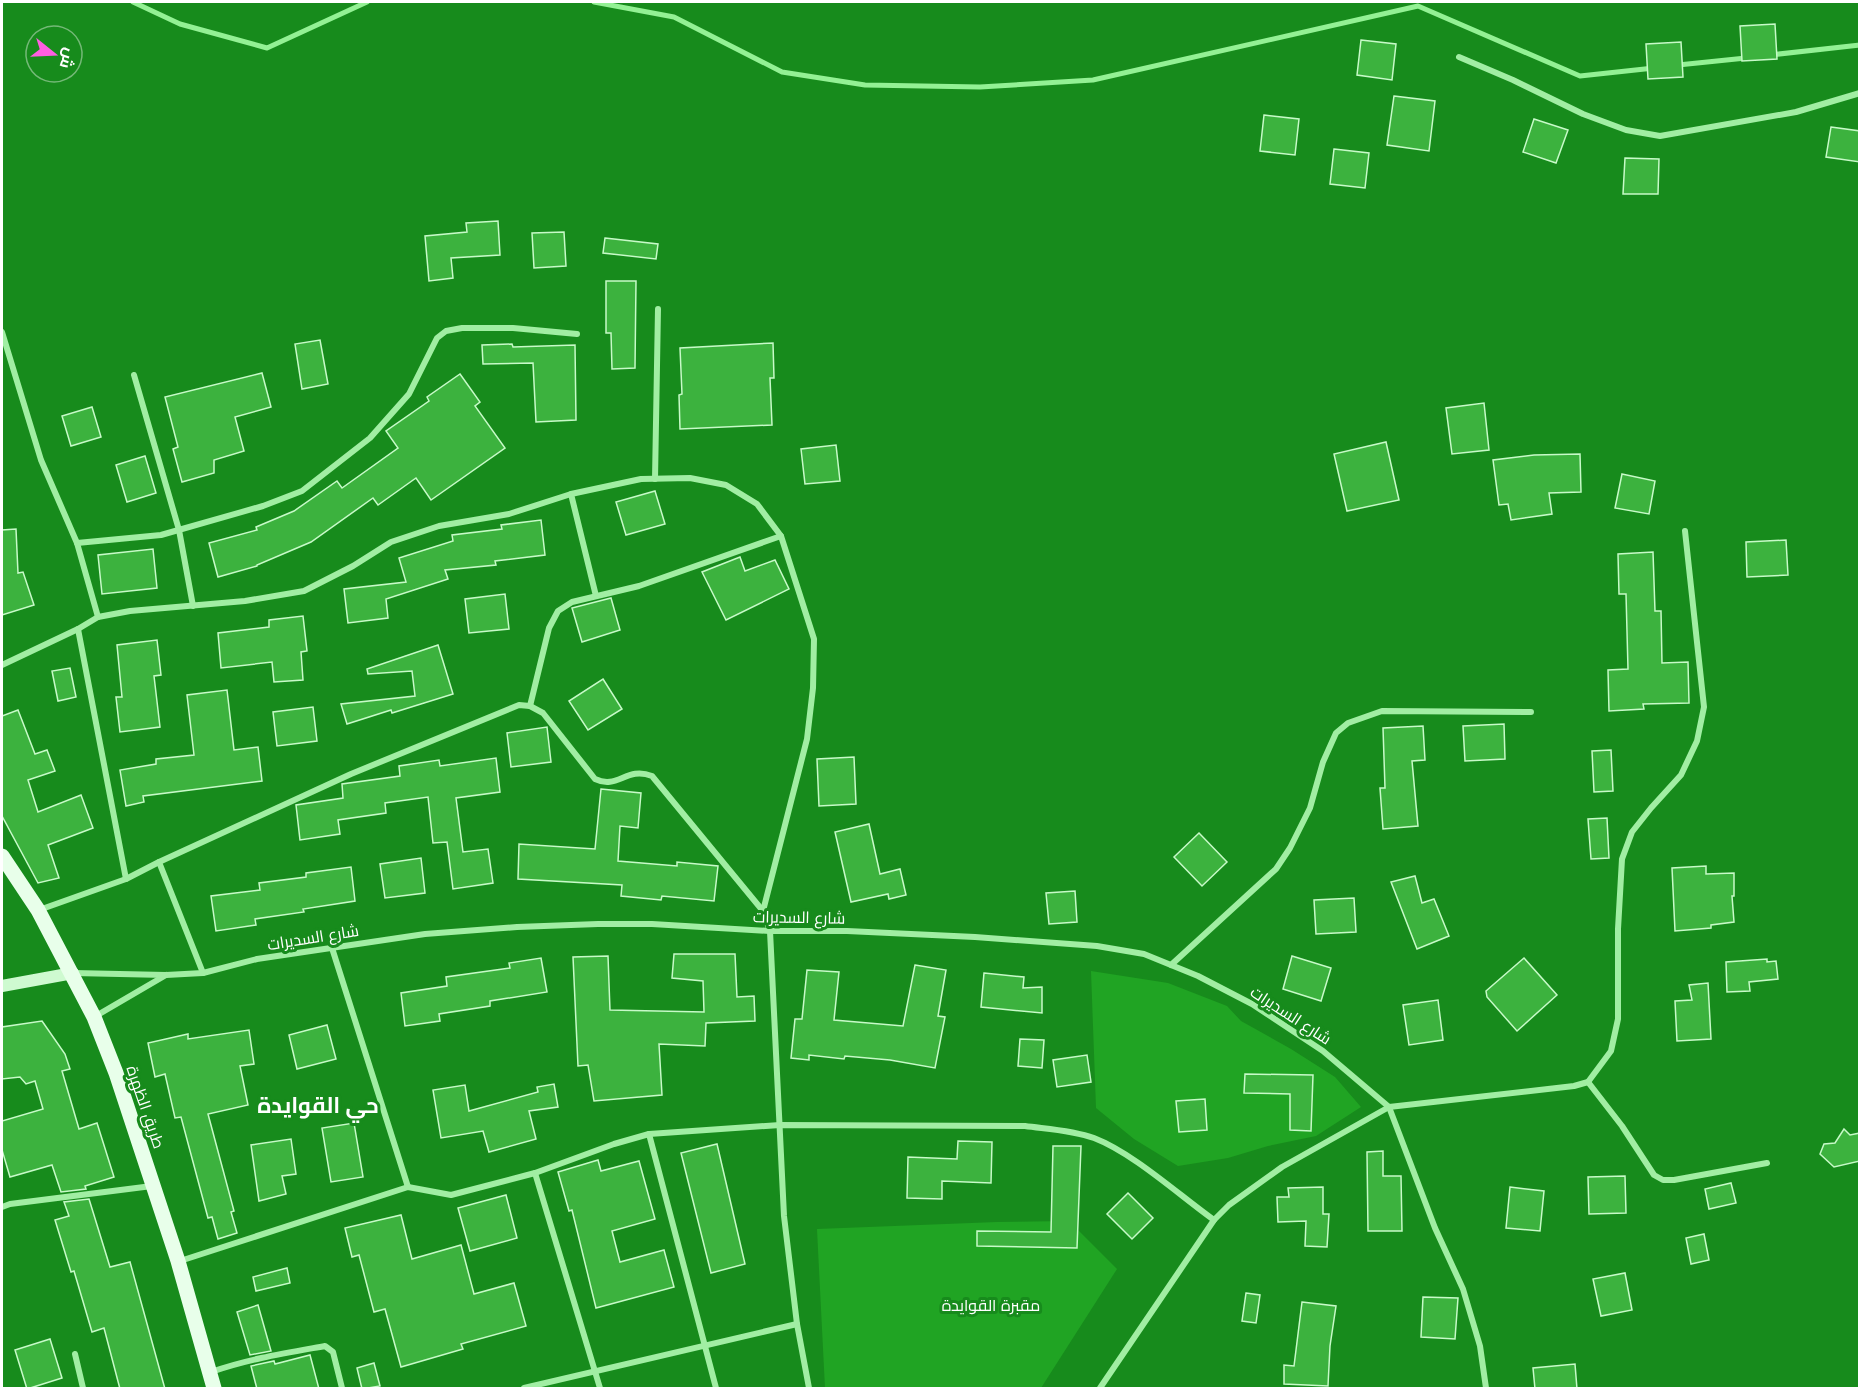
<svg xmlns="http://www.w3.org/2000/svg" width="1861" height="1390" viewBox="0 0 1861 1390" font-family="Inter,Cairo,sans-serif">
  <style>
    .green { fill: #20a423 }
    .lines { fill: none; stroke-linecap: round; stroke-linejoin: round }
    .stream { stroke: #93f194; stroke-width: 5 }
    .building { fill: #3cb23e; stroke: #c7fac8; stroke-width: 1.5 }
    .street { stroke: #a1eea3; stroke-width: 6 }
    .secondary { stroke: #cefad0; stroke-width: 12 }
    .primary { stroke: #e8ffea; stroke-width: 15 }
    .labels { text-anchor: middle; stroke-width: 6; stroke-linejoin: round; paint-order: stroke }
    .street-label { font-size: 16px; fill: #fff; stroke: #178b1c }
    .park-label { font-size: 16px; fill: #fff; stroke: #178b1c }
    .district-label { font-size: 22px; font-weight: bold; fill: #fff; stroke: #178b1c }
  </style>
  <rect width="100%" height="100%" fill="#178b1c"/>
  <g class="green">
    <polygon points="1091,971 1168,983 1227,1006 1241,1021 1291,1049 1335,1077 1361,1107 1316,1136 1268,1146 1228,1158 1178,1166 1134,1139 1096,1108"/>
    <polygon points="1069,1221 1117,1269 1041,1388 825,1388 817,1229 997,1222"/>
  </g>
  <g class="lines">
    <g class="stream">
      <polyline points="133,2 180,24 267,48 367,2"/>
      <polyline points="594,2 674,17 782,72 865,85 980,87 1093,80 1418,6 1580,76 1654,68"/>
      <polyline points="1770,55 1860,45"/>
      <polyline points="1678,65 1746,58"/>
    </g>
  </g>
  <g class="building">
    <polygon points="1775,24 1777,59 1742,61 1740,26"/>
    <polygon points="1361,40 1396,44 1392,80 1357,75"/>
    <polygon points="1681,42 1683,77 1648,79 1646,44"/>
    <polygon points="1394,96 1435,101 1429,151 1387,145"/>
    <polygon points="1264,115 1299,119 1295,155 1260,151"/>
    <polygon points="1534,119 1568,130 1556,163 1523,152"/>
    <polygon points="1831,127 1860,131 1860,162 1826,157"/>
    <polygon points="1334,149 1369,153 1365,188 1330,184"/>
    <polygon points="1625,158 1659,159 1658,194 1623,194"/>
    <polygon points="498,221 500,255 451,258 453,278 429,281 425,236 467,232 466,223"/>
    <polygon points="564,232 566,266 534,268 532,233"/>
    <polygon points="605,238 658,244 656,259 603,253"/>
    <polygon points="606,281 636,281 635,368 612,369 611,333 606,333"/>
    <polygon points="320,340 328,384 302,389 295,344"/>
    <polygon points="773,343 774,378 770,378 772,425 680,429 679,395 682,394 680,348"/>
    <polygon points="512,344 513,347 575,345 576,420 536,422 533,363 483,364 482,345"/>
    <polygon points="262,373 271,407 235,417 244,451 214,460 214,473 182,482 173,449 178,447 165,397"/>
    <polygon points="460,374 480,402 475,406 505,448 431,500 416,478 378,505 373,498 311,542 257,565 257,566 218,577 209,543 257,530 256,527 294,511 337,481 342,488 398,448 386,431 429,401 427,397"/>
    <polygon points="1484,403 1489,450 1452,454 1446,408"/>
    <polygon points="92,407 101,437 71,446 62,416"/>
    <polygon points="1386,442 1399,500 1347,511 1334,454"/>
    <polygon points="836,445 840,481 805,484 801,449"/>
    <polygon points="1580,454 1581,492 1549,493 1552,514 1511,520 1508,504 1499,505 1493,460 1534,455"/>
    <polygon points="145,456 156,493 127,502 116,465"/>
    <polygon points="1622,474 1655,481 1649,514 1615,508"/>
    <polygon points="655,491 665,524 626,535 616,502"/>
    <polygon points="541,520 545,555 495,561 496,565 445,570 448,579 386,599 388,618 348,623 344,589 406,582 399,558 453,541 452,535 502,529 501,525"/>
    <polygon points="16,529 18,573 23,572 34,605 2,615 2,530"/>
    <polygon points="1786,540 1788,575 1747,577 1746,542"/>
    <polygon points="153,549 157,588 102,594 98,555"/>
    <polygon points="1653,552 1655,611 1661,611 1662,663 1688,662 1689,703 1643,704 1644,709 1609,711 1608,670 1628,669 1626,594 1619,594 1618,554"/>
    <polygon points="740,557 745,571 775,560 789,589 726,620 702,572"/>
    <polygon points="505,594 509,629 469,633 465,599"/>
    <polygon points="611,598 620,630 582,642 572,608"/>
    <polygon points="303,616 307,651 301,652 303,680 274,682 272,662 221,668 218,633 269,627 269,620"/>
    <polygon points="157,640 161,675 154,676 160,727 120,732 116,697 122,697 117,645"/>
    <polygon points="438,645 453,694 392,713 391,710 347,724 341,704 415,696 412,671 368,674 367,669"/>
    <polygon points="70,668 76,697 58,701 52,671"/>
    <polygon points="603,679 622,709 588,730 569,701"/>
    <polygon points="227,690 234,750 258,747 262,781 143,796 144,802 126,806 120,770 156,764 156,759 194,755 187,695"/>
    <polygon points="313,707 317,741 277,746 273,712"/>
    <polygon points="18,710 35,754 47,750 55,771 28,780 38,812 81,795 93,828 48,845 59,878 38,883 2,816 2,716"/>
    <polygon points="1504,724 1505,759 1465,761 1463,726"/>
    <polygon points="1423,726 1425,760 1412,761 1418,826 1383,829 1380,788 1385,788 1383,728"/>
    <polygon points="547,727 551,762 511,767 507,733"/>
    <polygon points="1611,750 1613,791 1594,792 1592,751"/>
    <polygon points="854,757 856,804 819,806 817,759"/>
    <polygon points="496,758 500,792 456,798 463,852 488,849 493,883 453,889 447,842 433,843 428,797 385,803 386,813 338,820 340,834 300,840 296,805 343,798 342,784 400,776 399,766 439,760 440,766"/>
    <polygon points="601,789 641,793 638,828 620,826 618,861 677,866 677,862 718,866 714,901 662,896 661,900 621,896 622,885 518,879 519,844 595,849"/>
    <polygon points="1607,818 1609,858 1591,859 1588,819"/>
    <polygon points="869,824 880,874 900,869 906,895 889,899 888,894 851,902 835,832"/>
    <polygon points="1199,833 1227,862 1202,886 1174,857"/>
    <polygon points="421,858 425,893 385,898 380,864"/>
    <polygon points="1706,866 1706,874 1734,873 1734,896 1732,896 1734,922 1711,925 1711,928 1675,931 1672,868"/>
    <polygon points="351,867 355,901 303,909 304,912 255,919 256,925 216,931 211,896 260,890 259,883 306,877 306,873"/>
    <polygon points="1415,876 1422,903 1434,899 1449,936 1417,949 1391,882"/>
    <polygon points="1075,891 1077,922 1049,924 1046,893"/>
    <polygon points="1354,898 1356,932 1316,934 1314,900"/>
    <polygon points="674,954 735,954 737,997 754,996 755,1021 706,1023 705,1046 659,1044 662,1095 594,1101 588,1065 578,1066 573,957 608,956 610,1010 704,1012 703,981 672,978"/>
    <polygon points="1292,956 1331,968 1321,1001 1283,989"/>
    <polygon points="541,958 547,992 490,1001 490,1006 439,1014 440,1021 405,1026 401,993 447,986 446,977 510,968 509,963"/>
    <polygon points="1524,958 1557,995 1517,1031 1487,997 1486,991"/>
    <polygon points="1767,959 1767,962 1776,961 1778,979 1749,982 1750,991 1727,992 1726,962"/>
    <polygon points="915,965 946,970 938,1016 945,1017 935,1068 890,1060 845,1056 844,1059 809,1055 809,1060 791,1058 795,1019 802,1019 807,970 839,972 834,1020 903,1026"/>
    <polygon points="984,973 1024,977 1023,988 1042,987 1042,1013 981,1007"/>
    <polygon points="1708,983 1711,1039 1677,1041 1675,1001 1692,1000 1689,985"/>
    <polygon points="1438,1000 1443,1040 1409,1045 1403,1005"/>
    <polygon points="42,1021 65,1054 70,1069 62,1071 79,1129 97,1123 114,1177 85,1186 86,1189 61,1192 52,1165 10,1177 2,1150 2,1121 43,1109 35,1081 26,1084 20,1077 2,1079 2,1027"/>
    <polygon points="327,1025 336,1059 297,1069 289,1035"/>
    <polygon points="249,1030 254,1064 240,1066 248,1105 208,1114 234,1211 231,1212 237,1233 218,1239 212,1217 208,1218 181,1117 175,1118 165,1074 155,1077 148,1043 188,1034 188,1039"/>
    <polygon points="1020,1039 1044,1040 1042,1068 1018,1066"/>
    <polygon points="1087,1055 1091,1082 1057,1087 1053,1060"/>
    <polygon points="1245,1074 1313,1075 1311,1131 1290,1130 1290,1094 1244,1093"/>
    <polygon points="554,1084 558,1107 529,1111 536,1139 489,1152 483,1131 441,1138 433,1090 465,1085 469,1111 538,1092 537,1087"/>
    <polygon points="1205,1099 1207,1130 1179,1132 1176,1101"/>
    <polygon points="354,1123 363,1177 331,1182 322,1128"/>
    <polygon points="1844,1129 1850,1135 1860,1133 1860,1161 1834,1167 1820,1154 1824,1144 1835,1143"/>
    <polygon points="291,1139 296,1174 282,1176 286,1194 259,1201 251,1145"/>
    <polygon points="958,1141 992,1142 991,1183 942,1181 942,1199 907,1198 908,1157 957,1159"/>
    <polygon points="717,1144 745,1264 711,1273 681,1153"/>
    <polygon points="1053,1146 1081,1146 1077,1248 977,1246 977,1231 1051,1232"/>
    <polygon points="1383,1151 1383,1176 1401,1176 1402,1231 1368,1231 1367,1152"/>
    <polygon points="598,1160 601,1171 639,1161 655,1219 612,1231 620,1262 664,1250 674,1287 596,1308 572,1210 569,1211 558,1172"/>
    <polygon points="1625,1176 1626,1213 1589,1214 1588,1177"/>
    <polygon points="1731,1183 1736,1203 1709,1209 1705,1189"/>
    <polygon points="1323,1187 1323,1214 1329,1214 1327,1247 1305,1246 1306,1221 1278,1222 1277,1197 1289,1197 1288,1188"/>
    <polygon points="1510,1187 1544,1191 1540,1231 1506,1228"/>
    <polygon points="1128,1193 1153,1218 1132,1239 1107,1214"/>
    <polygon points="506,1195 517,1238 470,1251 458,1208"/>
    <polygon points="89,1199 110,1267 130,1262 165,1389 120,1389 104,1328 92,1332 74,1271 71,1272 55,1220 69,1216 64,1202"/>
    <polygon points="401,1215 412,1259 461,1245 474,1294 514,1283 526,1326 461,1344 463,1349 401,1367 385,1309 374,1312 359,1255 352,1257 345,1228"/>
    <polygon points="1704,1234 1709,1260 1691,1264 1686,1238"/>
    <polygon points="287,1268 290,1283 256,1291 253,1277"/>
    <polygon points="1625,1273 1632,1310 1601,1316 1593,1279"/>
    <polygon points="1246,1293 1260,1295 1256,1323 1242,1321"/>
    <polygon points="1423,1297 1458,1298 1455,1339 1421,1337"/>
    <polygon points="1302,1302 1336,1306 1330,1346 1328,1386 1284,1384 1284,1365 1294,1366"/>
    <polygon points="258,1305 271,1351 250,1355 237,1312"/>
    <polygon points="50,1339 62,1378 27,1389 15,1350"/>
    <polygon points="310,1355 319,1389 257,1389 251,1366 274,1361 275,1364"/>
    <polygon points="374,1363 380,1386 362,1389 357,1368"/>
    <polygon points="1575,1364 1577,1389 1535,1389 1533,1368"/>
  </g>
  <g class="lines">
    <g class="street">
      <polyline points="1459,57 1513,80 1583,114 1626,130 1660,136 1796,112 1860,93"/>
      <polyline points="2,332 41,460 77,543 98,617"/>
      <polyline points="134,375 179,530 193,606"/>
      <polyline points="655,479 658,309"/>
      <polyline points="571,494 596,596"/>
      <polyline points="77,543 161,535 263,506 302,491 370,438 409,394 437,338 446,331 462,328 513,328 577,334"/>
      <polyline points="78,629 126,879"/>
      <polyline points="2,665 78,629 98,617 130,611 245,601 304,591 353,566 391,542 439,526 509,514 571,494 641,479 690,478 726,485 757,504 781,536 814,639 813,688 807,739 763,911"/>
      <polyline points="530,706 549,628 558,611 572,602 639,586 781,536"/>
      <polyline points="159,862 203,973"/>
      <path d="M39,910L126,879L159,862L351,774L519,705L530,706L543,713L595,779C618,790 626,766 652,776L763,911L770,931L784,1216L797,1324L809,1388"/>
      <polyline points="332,948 408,1187"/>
      <polyline points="1171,965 1276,869 1290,848 1310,808 1323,762 1336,733 1348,723 1382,711 1531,712"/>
      <polyline points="73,973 166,975 203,973 257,959 425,934 517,927 598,924 652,924 770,931 847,931 975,937 1097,946 1144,954 1198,976 1252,1004 1323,1051 1389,1107 1435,1228 1463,1289 1480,1346 1486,1388"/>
      <polyline points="94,1017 166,975"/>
      <polyline points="1588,1082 1622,1126 1654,1175 1663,1180 1674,1180 1767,1163"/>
      <polyline points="649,1134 716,1388"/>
      <polyline points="535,1173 600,1388"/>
      <polyline points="2,1207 10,1204 152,1186"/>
      <path d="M180,1261L408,1187L451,1195L535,1173L614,1144L649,1134L780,1125L1025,1126C1047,1129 1072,1130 1094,1138C1133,1153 1179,1195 1214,1220"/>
      <polyline points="75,1354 83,1388"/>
      <path d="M211,1372C248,1359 286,1353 325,1346L333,1352L342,1388"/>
      <polyline points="524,1388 797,1324"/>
      <polyline points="1100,1388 1214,1220 1229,1205 1282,1167 1389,1107 1574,1086 1588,1082 1611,1051 1618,1019 1618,929 1622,859 1632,832 1651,808 1681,775 1697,741 1704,707 1685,531"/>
    </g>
    <polyline class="secondary" points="2,986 73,973"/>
    <polyline class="primary" points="2,856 38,910 94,1017 116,1073 178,1261 214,1388"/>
  </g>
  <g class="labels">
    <g class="street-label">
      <text transform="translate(799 917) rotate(1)" y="6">شارع السديرات</text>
      <text transform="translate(313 937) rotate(-9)" y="6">شارع السديرات</text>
      <text transform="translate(1291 1015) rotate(33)" y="6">شارع السديرات</text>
      <text transform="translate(146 1107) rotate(71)" y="6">طريق الظهرة</text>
    </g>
    <g class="park-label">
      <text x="991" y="1311">مقبرة القوايدة</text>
    </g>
    <g class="district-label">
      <text x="318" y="1113">حي القوايدة</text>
    </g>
  </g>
  <rect width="1861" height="1390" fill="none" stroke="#ffffff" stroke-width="6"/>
  <g transform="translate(54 54) rotate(108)"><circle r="28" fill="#178b1c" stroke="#74b977" stroke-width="1.5"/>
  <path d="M0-4.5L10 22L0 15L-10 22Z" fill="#ff5ee1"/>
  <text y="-9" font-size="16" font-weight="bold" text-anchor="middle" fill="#ffffff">ش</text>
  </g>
</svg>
